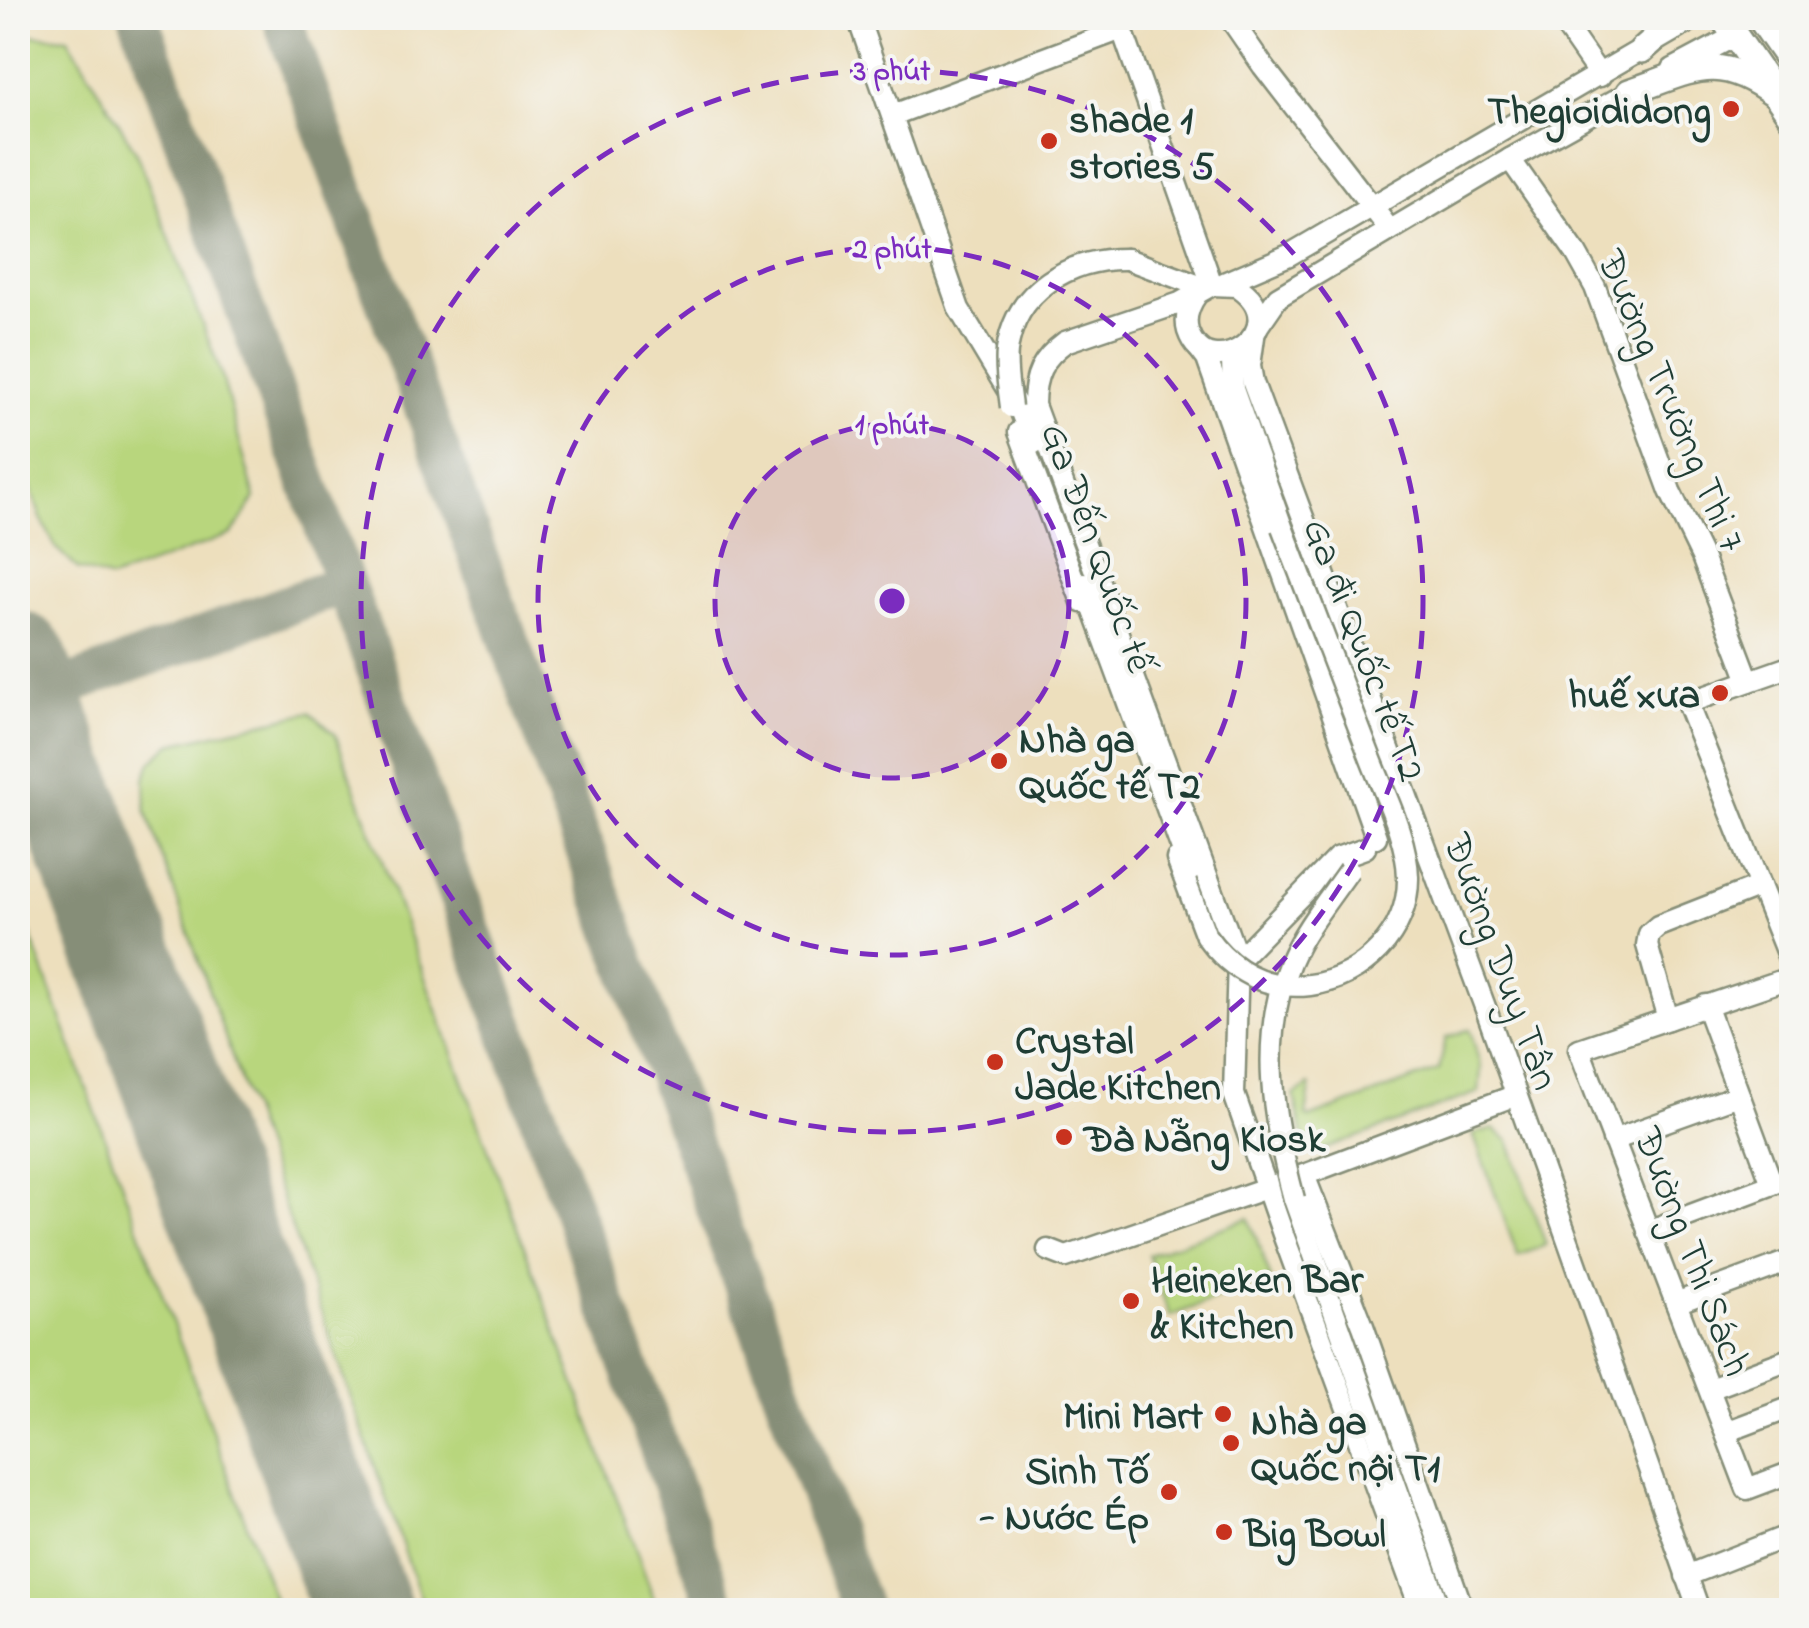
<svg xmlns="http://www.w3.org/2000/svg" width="1809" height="1628" viewBox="0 0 1809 1628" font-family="'Indie Flower',sans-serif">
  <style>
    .green { fill: #b8d67d; stroke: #6c8a58; stroke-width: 2.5 }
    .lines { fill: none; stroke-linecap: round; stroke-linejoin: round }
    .taxiway { stroke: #868e78; stroke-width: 40 }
    .runway { stroke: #868e78; stroke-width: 100 }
    .minor-casing { stroke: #868e78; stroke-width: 25 }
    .major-casing { stroke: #868e78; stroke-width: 30 }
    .minor { stroke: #fff; stroke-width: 20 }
    .major { stroke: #fff; stroke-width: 25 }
    .minor-bridge-casing { stroke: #868e78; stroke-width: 25; stroke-linecap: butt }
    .minor-bridge { stroke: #fff; stroke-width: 20 }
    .ring { fill: none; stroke: #7b2cbf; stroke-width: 5; stroke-dasharray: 18 12 }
    .poi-dot { fill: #c8321e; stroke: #f6f6f2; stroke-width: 4 }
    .labels { text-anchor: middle; stroke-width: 8; stroke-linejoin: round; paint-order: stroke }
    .poi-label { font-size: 40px; font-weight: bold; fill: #1f3d34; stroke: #f6f6f2; text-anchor: start }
    .street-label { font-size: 40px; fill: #1f3d34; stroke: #f6f6f2 }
    .centre { fill: #7b2cbf; stroke: #f6f6f2; stroke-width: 5 }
    .ring-label { font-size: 30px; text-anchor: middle; font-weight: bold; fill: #7b2cbf; stroke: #f6f6f2; stroke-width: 8; stroke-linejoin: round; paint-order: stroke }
  </style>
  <rect width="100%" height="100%" fill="#f6f6f2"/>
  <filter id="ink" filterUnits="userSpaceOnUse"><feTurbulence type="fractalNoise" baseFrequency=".01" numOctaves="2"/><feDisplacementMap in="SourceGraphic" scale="20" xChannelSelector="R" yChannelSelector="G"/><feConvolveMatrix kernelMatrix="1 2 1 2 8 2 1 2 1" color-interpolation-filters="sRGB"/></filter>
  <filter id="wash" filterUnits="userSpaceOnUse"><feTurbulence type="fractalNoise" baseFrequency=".0048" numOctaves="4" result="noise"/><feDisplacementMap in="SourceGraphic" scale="40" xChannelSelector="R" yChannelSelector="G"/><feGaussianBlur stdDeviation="2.25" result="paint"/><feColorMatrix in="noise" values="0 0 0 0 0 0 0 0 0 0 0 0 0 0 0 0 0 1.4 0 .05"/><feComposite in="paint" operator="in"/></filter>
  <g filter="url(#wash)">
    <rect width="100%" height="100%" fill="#eddfbd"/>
    <g class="green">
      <polygon points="18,34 68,38 136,152 221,373 255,498 232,534 111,579 78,569 56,548 41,518 18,453"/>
      <polygon points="310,712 335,734 658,1610 425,1610 146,810 145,779 151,762 171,744"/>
      <polygon points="18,901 278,1610 18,1610"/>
      <polygon points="1470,1029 1481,1068 1479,1092 1312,1154 1306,1151 1294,1095 1309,1085 1310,1087 1306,1116 1309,1118 1439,1070 1446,1038"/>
      <polygon points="1494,1129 1509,1141 1546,1245 1518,1256 1473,1134"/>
      <polygon points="1249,1218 1271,1279 1170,1316 1148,1255"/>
    </g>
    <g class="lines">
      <g class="taxiway">
        <polyline points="139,18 718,1610"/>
        <polyline points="282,18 862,1610"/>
        <polyline points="18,704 344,584"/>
      </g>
      <polyline class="runway" points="18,661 362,1610"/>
    </g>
  </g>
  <g filter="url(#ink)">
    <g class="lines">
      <defs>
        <g id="minor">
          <polyline points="858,18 959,309 1021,412 1033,444"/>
          <polyline points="1118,18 1212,285"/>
          <polyline points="1230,18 1263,66 1390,230"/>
          <polyline points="1560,18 1600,76"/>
          <polyline points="1673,69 1735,36"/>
          <polyline points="893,115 1122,29"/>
          <polyline points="1510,159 1576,253 1595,287 1670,491 1702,557 1749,681"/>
          <polyline points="1127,259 1205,288"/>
          <polyline points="1224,283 1289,255 1695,18"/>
          <path d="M1197,294C1189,305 1184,317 1188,331C1207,390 1301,327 1236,286L1212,285L1180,303L1065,342C1042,359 1034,375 1034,405L1238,960L1234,1094L1284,1237L1421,1610"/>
          <polyline points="1258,326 1278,297 1510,159 1639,87"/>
          <polyline points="1254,337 1250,366 1253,383 1488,1015 1699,1610"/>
          <polyline points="1198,347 1207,359 1376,837"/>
          <polyline points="1238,352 1232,361 1233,389 1282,527"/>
          <polyline points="1019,432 1082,602"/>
          <polyline points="1084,584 1190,871"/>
          <polyline points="1792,666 1687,703 1792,966"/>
          <polyline points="1177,859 1206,936"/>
          <polyline points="1238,960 1337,858 1365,848"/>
          <polyline points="1792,977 1579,1049 1747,1489 1792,1472"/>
          <polyline points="1706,1005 1772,1184"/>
          <polyline points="1668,1019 1647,945 1649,934 1658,926 1760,886"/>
          <polyline points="1613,1140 1739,1095"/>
          <polyline points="1304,1175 1363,1326 1463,1610"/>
          <polyline points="1294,1199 1440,1610"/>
          <polyline points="1648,1231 1792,1177"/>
          <polyline points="1048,1250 1066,1257 1304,1175 1516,1095"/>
          <polyline points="1676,1303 1792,1260"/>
          <polyline points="1710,1389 1792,1358"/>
          <polyline points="1726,1432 1792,1407"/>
          <polyline points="1686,1576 1792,1534"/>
        </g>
        <g id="major">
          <polyline points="1723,18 1792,118"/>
          <polyline points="1760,18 1792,64"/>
          <polyline points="1789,18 1792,48"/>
          <polyline points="1642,50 1678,18"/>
          <path d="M1629,92C1692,71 1716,50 1775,94"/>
        </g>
      </defs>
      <use href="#minor" class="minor-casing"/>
      <use href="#major" class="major-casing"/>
      <use href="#minor" class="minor"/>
      <use href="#major" class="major"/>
      <defs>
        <g id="minor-bridge">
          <path d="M1011,407C1009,389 1005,370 1007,351C1015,290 1070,258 1127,259"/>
          <path d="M1206,936C1231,971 1266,990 1310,985C1362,979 1409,933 1408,877C1407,836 1383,792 1369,754C1340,679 1311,603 1282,527"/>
          <path d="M1294,1199C1273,1120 1258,1040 1290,962C1304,929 1329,899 1349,870"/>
        </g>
      </defs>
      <use href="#minor-bridge" class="minor-bridge-casing"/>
      <use href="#minor-bridge" class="minor-bridge"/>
    </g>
  </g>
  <circle cx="892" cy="601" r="177" fill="#7b2cbf" fill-opacity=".12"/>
  <g class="ring">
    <circle cx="892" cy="601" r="177"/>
    <circle cx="892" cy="601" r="354"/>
    <circle cx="892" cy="601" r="531"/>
  </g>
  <g class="poi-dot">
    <circle cx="1731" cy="109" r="10"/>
    <circle cx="1049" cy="141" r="10"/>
    <circle cx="1720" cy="693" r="10"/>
    <circle cx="999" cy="761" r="10"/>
    <circle cx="995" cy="1062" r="10"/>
    <circle cx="1064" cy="1137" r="10"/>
    <circle cx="1131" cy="1301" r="10"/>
    <circle cx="1223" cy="1414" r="10"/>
    <circle cx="1231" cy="1443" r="10"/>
    <circle cx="1169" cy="1492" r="10"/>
    <circle cx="1224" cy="1532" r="10"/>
  </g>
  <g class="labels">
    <g class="poi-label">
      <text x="1711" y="123" text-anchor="end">Thegioididong</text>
      <text x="1069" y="132">shade 1<tspan x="1069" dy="46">stories 5</tspan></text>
      <text x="1700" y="707" text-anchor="end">huế xưa</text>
      <text x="1019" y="752">Nhà ga<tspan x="1019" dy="46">Quốc tế T2</tspan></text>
      <text x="1015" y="1053">Crystal<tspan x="1015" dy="46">Jade Kitchen</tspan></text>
      <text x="1084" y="1151">Đà Nẵng Kiosk</text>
      <text x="1151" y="1292">Heineken Bar<tspan x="1151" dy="46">&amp; Kitchen</tspan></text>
      <text x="1203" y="1428" text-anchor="end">Mini Mart</text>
      <text x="1251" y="1434">Nhà ga<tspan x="1251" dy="46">Quốc nội T1</tspan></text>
      <text x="1149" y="1483" text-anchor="end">Sinh Tố<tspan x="1149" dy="46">- Nước Ép</tspan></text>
      <text x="1244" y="1546">Big Bowl</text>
    </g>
    <g class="street-label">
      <text transform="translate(1673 400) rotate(67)" y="14">Đường Trường Thi 7</text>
      <text transform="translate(1099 547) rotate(70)" y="14">Ga Đến Quốc tế</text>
      <text transform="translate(1366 649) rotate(69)" y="14">Ga đi Quốc tế T2</text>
      <text transform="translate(1503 961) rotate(70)" y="14">Đường Duy Tân</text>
      <text transform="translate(1694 1251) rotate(69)" y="14">Đường Thi Sách</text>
    </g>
  </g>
  <circle cx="892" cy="601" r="15" class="centre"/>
  <g class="ring-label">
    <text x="892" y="80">3 phút</text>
    <text x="892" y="258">2 phút</text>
    <text x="892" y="434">1 phút</text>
  </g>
  <rect width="1809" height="1628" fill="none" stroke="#f6f6f2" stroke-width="60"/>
</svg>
